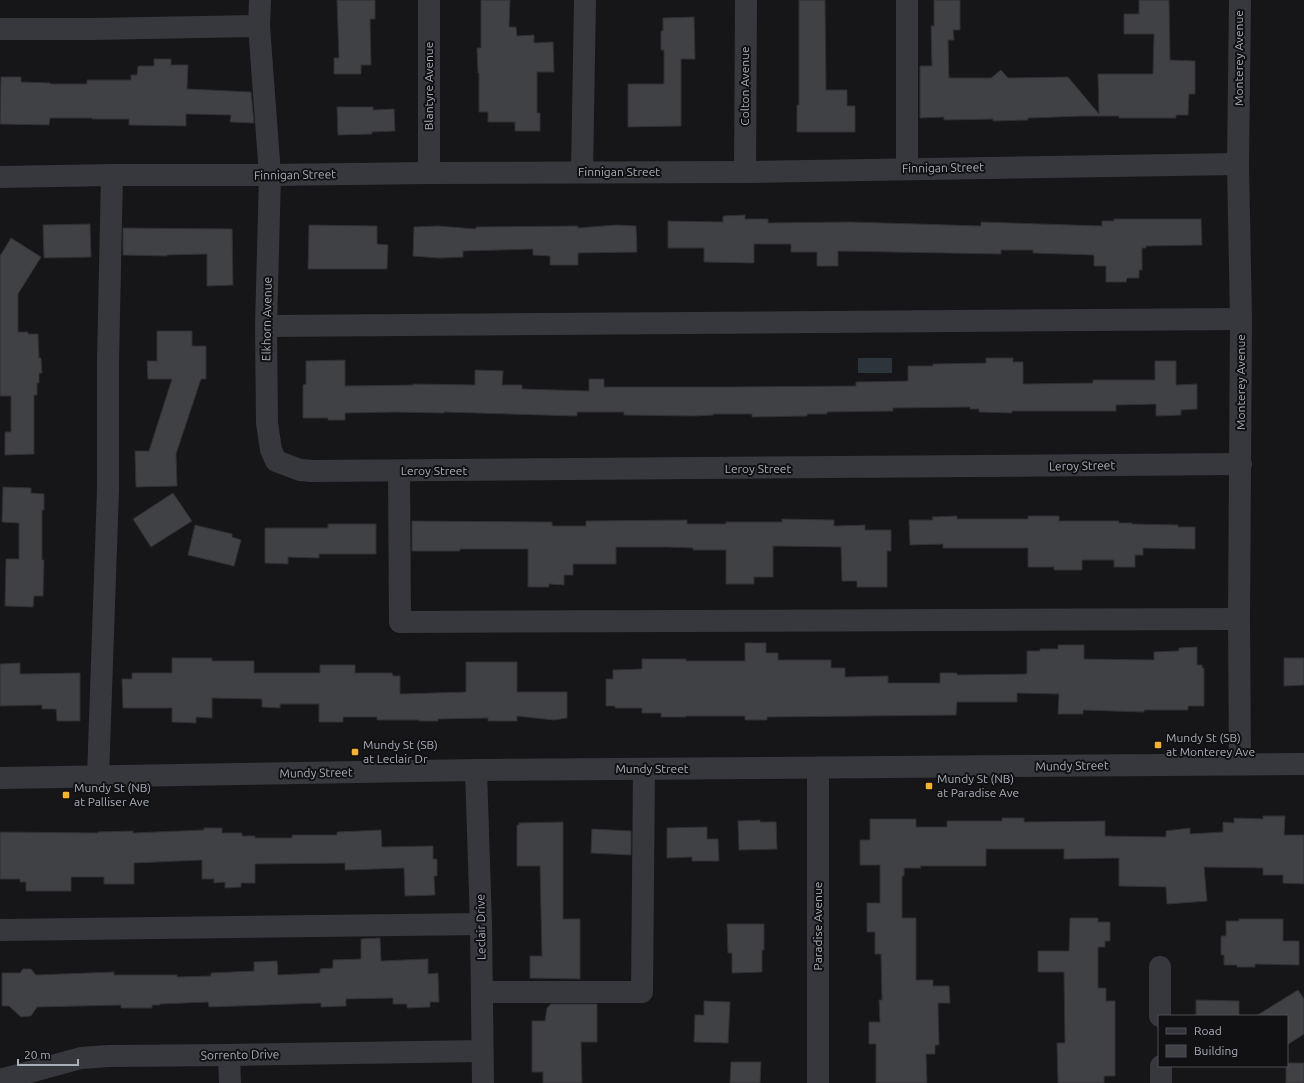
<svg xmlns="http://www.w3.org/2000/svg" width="1304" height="1083" viewBox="0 0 1304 1083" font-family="Ubuntu,sans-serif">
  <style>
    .water { fill: #2c353c }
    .building { fill: #404145; stroke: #303034 }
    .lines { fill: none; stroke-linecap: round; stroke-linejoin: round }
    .minor { stroke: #37383d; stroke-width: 22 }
    .poi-dot { fill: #f2b134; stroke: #111113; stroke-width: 1.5 }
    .labels { text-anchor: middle; stroke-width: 4; stroke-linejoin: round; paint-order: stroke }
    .street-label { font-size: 12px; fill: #a8adb8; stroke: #111113 }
    .poi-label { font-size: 12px; fill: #a8adb8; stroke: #111113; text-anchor: start }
  </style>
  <rect width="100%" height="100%" fill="#161618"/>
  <rect class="water" x="858" y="358" width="34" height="15"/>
  <g class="building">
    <polygon points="337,0 375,0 375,19 370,19 371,65 361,65 361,74 334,74 334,58 339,58"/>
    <polygon points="481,0 510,0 509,27 516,27 517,36 534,35 534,43 553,42 554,72 537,72 537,113 540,113 540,131 515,131 515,122 488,122 488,112 479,112 479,73 478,73 477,48 481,48"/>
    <polygon points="799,0 825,0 826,90 847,90 847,106 855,106 855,132 797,132 797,105 799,105"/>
    <polygon points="934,0 960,0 960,30 953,30 954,40 948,40 949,78 991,78 1001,70 1008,78 1068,77 1099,114 1098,74 1153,74 1154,34 1124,34 1124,14 1139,14 1139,0 1169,0 1170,60 1195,61 1195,94 1189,94 1188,115 1176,115 1176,118 1119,118 1119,116 1084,116 1028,118 1028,120 993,121 993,119 944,120 944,117 920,118 920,66 932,66 931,26 934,26"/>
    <polygon points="694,17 695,59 681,59 681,126 628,127 628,84 664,84 664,50 661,50 661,31 663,31 663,18"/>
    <polygon points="154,59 171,59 171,65 188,65 187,89 251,92 254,123 230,122 231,115 186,114 186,126 129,125 129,119 92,119 92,118 50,118 49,125 0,124 1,77 21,77 21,82 50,83 50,84 87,84 87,80 131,80 131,75 137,75 138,66 154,66"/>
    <polygon points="337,107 373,107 373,110 394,109 395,131 372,132 372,134 338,135"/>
    <polygon points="745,215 745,219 768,219 768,223 850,222 981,226 981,222 1102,226 1102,221 1114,221 1114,219 1201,219 1202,245 1146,246 1146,248 1142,248 1142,270 1139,270 1139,278 1127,278 1126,282 1106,282 1106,266 1094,266 1094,255 1033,253 1033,250 1001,250 1001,254 838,251 838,266 817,266 817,252 791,252 791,244 754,244 754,263 704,262 704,248 668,248 668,221 723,222 723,216"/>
    <polygon points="90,224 91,257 44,258 43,225"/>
    <polygon points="309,225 377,226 377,244 388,245 387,269 308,269"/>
    <polygon points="616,225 636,226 637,252 578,253 578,265 550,265 550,256 533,255 533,249 463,251 463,257 439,258 413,256 414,227 438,226 476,229 476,227 578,226 578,228"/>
    <polygon points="123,228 232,229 233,285 207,286 207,254 167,255 167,256 123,255"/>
    <polygon points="11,238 41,257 18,294 18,332 28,332 28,334 38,334 39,358 41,358 42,373 39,373 39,383 37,383 37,395 34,395 34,454 5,455 5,432 11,432 11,396 0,396 0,256"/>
    <polygon points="157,331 192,331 192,346 206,346 206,379 201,379 176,454 177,486 136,487 135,451 149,451 172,379 148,379 147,361 157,361"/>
    <polygon points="986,358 1013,358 1013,362 1023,362 1023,384 1093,383 1093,380 1155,380 1155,361 1176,361 1176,385 1197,384 1197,409 1181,410 1181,415 1156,416 1156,404 1116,405 1116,411 1012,411 1012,413 979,412 979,409 970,409 970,407 893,408 893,411 827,412 827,414 807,414 807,416 752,417 752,414 713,414 713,415 694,416 624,415 624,412 577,412 577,416 444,412 444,413 395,412 345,413 345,420 328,420 328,418 303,418 303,385 306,384 306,361 345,360 345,386 413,385 413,384 475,385 475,370 503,371 502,385 522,385 522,389 589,391 589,379 604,379 604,387 731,387 856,386 856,382 908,381 908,366 933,366 933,364 986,363"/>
    <polygon points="3,487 31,488 31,493 44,494 44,510 42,510 42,560 44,560 43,596 34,596 33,607 5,606 6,559 19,559 19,523 2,522"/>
    <polygon points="173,493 192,521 151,547 133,519"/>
    <polygon points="957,516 957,519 1028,519 1028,516 1059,516 1059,521 1119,521 1119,523 1132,523 1132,524 1178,525 1178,527 1195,527 1195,549 1143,548 1143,555 1135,555 1135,567 1114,567 1114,560 1082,560 1082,570 1054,570 1054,567 1028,567 1028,548 943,548 943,544 910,545 909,520 933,520 932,517"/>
    <polygon points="782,519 834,520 834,526 865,525 865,530 891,530 891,551 887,551 887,587 857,587 857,581 842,581 841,547 773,546 773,577 754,577 754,584 726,584 726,550 693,550 693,548 667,547 616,547 616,564 573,564 573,575 564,575 564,585 549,584 549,587 528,587 528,549 460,549 460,551 412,551 412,521 552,522 552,526 586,526 586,521 687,520 687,524 726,524 726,522 782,522"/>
    <polygon points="328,524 376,524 376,554 319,554 319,558 288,557 288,564 265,563 265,528 328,528"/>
    <polygon points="195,525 232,534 232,537 241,540 234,566 188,555"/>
    <polygon points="745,643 766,643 766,653 778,653 778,660 831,660 831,668 845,668 845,677 888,676 888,683 940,683 940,673 957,673 957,675 1027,674 1027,651 1040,651 1040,649 1058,649 1058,645 1084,645 1084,659 1154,660 1154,652 1179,651 1179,648 1197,647 1197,665 1202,665 1202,668 1204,668 1204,706 1188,706 1188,710 1144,710 1144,712 1083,710 1083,714 1058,714 1059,694 1017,693 1017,702 957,702 956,715 767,717 767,720 745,720 745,716 686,716 686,717 661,717 661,713 642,713 642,708 615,708 615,706 606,706 606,679 613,679 613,670 642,669 642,659 686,659 686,661 745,661"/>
    <polygon points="172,658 212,658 212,661 254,661 254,673 320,673 320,665 355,665 355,673 392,673 393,676 400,676 400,694 466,692 466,662 517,662 517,692 567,692 567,718 554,720 517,716 517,721 488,721 488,718 438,719 438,721 419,721 419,720 377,720 377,717 343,717 343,722 319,722 319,704 280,704 280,708 262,707 262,699 212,698 212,718 196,717 196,723 172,722 172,708 123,708 122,679 132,679 132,673 172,673"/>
    <polygon points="1284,658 1304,658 1304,685 1284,686"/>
    <polygon points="20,663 20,674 80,673 80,721 57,721 56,709 42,709 42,705 0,706 0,664"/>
    <polygon points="1263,816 1285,816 1284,835 1304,835 1304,884 1283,883 1283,875 1263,875 1263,868 1204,867 1207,901 1167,904 1166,887 1119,886 1119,858 1064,859 1064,849 986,849 986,866 920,866 921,868 904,868 904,876 902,876 902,918 916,918 916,980 933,980 933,986 949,986 950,1003 938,1003 939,1045 935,1045 935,1054 926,1054 927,1083 876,1083 876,1044 869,1044 869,1022 880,1022 879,1000 882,1000 881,954 875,954 875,932 867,932 867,903 880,903 880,865 860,865 860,840 870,840 870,819 916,819 916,827 947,827 947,821 1002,821 1002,818 1024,818 1024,822 1105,821 1105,836 1166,837 1166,831 1190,828 1190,834 1223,832 1223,822 1234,823 1234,818 1263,819"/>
    <polygon points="760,820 760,822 776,822 777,849 739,850 738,821"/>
    <polygon points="563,822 563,919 580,919 580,979 530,978 530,956 542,956 540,866 517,866 517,825 519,825 519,823"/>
    <polygon points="707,827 707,839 718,839 719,861 692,861 692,857 667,858 667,828"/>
    <polygon points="204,828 222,828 222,833 242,833 242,836 255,836 255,838 292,838 292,835 337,835 337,832 381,830 382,847 433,846 433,859 437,859 437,876 434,876 435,895 405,896 404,868 345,870 345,863 255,864 255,883 241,883 241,887 225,888 225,882 214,883 214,879 202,879 202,860 134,863 134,884 104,884 104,877 71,877 71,891 26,891 26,882 20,882 20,879 0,879 0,832 98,833 98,832 133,831 133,833 204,830"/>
    <polygon points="592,829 631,831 631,855 591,853"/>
    <polygon points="1070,918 1098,918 1098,922 1110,922 1110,941 1105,941 1105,947 1098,947 1098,988 1106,988 1106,1001 1115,1001 1115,1076 1104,1076 1104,1083 1058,1083 1057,1043 1065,1043 1064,972 1038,972 1038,951 1069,951"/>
    <polygon points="1239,919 1283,919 1283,941 1299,941 1299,965 1255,964 1255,967 1237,967 1237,965 1224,965 1224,955 1221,955 1221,936 1226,936 1226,921 1239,921"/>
    <polygon points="727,924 764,924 764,950 762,950 762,972 732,973 732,953 728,953"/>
    <polygon points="380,938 381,961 428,959 428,974 438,973 439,1002 430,1002 430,1007 407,1008 407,1004 393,1004 393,998 346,999 346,1006 321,1007 321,1003 209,1007 208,1002 160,1004 160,1005 152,1005 152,1008 121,1008 121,1005 37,1007 31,1016 21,1017 9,1006 2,1006 2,973 20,973 23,969 31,969 36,975 114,972 114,975 177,975 177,977 211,976 211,973 254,971 254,962 277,961 278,975 320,973 320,969 333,968 333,960 361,959 361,939"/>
    <polygon points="1298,990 1304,999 1304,1034 1287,1045 1287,1016 1256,1016"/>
    <polygon points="1196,1000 1239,1001 1239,1016 1196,1016"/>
    <polygon points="704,1001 730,1002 728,1043 694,1042 695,1015 704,1015"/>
    <polygon points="551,1004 597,1004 597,1042 581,1042 582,1083 543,1083 543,1072 532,1072 532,1021 545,1021 547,1008"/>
    <polygon points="731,1062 761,1062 760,1083 730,1083"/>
    <polygon points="1287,1063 1304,1063 1304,1083 1286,1083 1286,1066 1287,1066"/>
  </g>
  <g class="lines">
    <g class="minor">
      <polyline points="260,0 259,26 270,175 266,326 267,423 271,450 276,461 300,470 312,471 1241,464"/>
      <polyline points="429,0 429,173"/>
      <polyline points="907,0 907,169"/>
      <polyline points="1240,0 1238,164 1241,319 1239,619 1240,764"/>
      <polyline points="0,29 91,29 259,26"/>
      <polyline points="582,172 585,0"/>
      <polyline points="745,172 746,0"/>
      <polyline points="0,177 112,175 270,175 429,173 745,172 1238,164"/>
      <polyline points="266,326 1241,319"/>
      <polyline points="399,471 400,622 1239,619"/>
      <polyline points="818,768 818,1083"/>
      <polyline points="476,770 481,924 483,1083"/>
      <polyline points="98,777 108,490 108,361 112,175"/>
      <polyline points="0,778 476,770 1304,764"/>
      <polyline points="0,930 481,924"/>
      <polyline points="1160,967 1160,1016"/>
      <polyline points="482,992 642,992 644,769"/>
      <polyline points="229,1055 230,1083"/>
      <polyline points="1161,1066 1161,1083"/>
      <polyline points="0,1080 81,1058 109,1056 229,1055 482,1051"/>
    </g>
  </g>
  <g class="poi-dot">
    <rect x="1154" y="741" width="8" height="8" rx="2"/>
    <rect x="351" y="748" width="8" height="8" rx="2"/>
    <rect x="925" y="782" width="8" height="8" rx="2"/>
    <rect x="62" y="791" width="8" height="8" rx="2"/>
  </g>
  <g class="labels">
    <g class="street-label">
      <text transform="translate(1239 58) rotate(-90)" y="4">Monterey Avenue</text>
      <text transform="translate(429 86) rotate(-90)" y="4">Blantyre Avenue</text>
      <text transform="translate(745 86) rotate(-90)" y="4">Colton Avenue</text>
      <text transform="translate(943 168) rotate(-1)" y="4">Finnigan Street</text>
      <text x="619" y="176">Finnigan Street</text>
      <text transform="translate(295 175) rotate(-1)" y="4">Finnigan Street</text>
      <text transform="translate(267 319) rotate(-89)" y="4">Elkhorn Avenue</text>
      <text transform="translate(1241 382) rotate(-90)" y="4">Monterey Avenue</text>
      <text transform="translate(1082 466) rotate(-1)" y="4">Leroy Street</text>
      <text x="758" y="473">Leroy Street</text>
      <text x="434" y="475">Leroy Street</text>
      <text transform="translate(1072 766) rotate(-1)" y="4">Mundy Street</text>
      <text x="652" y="773">Mundy Street</text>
      <text transform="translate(316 773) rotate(-1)" y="4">Mundy Street</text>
      <text transform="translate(818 926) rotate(-90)" y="4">Paradise Avenue</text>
      <text transform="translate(481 927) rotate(-91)" y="4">Leclair Drive</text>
      <text transform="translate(240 1055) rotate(-1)" y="4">Sorrento Drive</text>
    </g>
    <g class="poi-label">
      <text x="1166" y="742">Mundy St (SB)<tspan x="1166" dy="14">at Monterey Ave</tspan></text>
      <text x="363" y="749">Mundy St (SB)<tspan x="363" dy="14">at Leclair Dr</tspan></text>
      <text x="937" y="783">Mundy St (NB)<tspan x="937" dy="14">at Paradise Ave</tspan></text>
      <text x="74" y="792">Mundy St (NB)<tspan x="74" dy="14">at Palliser Ave</tspan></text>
    </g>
  </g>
  <rect x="1158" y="1015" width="130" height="52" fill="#111113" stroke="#4d4f55"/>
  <rect x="1166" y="1028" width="20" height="6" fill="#37383d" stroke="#4d4f55"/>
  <text x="1194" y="1035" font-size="12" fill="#a8adb8">Road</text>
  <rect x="1166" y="1045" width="20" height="12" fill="#404145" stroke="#4d4f55"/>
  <text x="1194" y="1055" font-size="12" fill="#a8adb8">Building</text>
  <path d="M18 1059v6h60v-6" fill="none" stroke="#a8adb8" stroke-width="2"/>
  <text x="24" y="1059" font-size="12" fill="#a8adb8" stroke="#111113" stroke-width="3" paint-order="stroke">20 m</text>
</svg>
